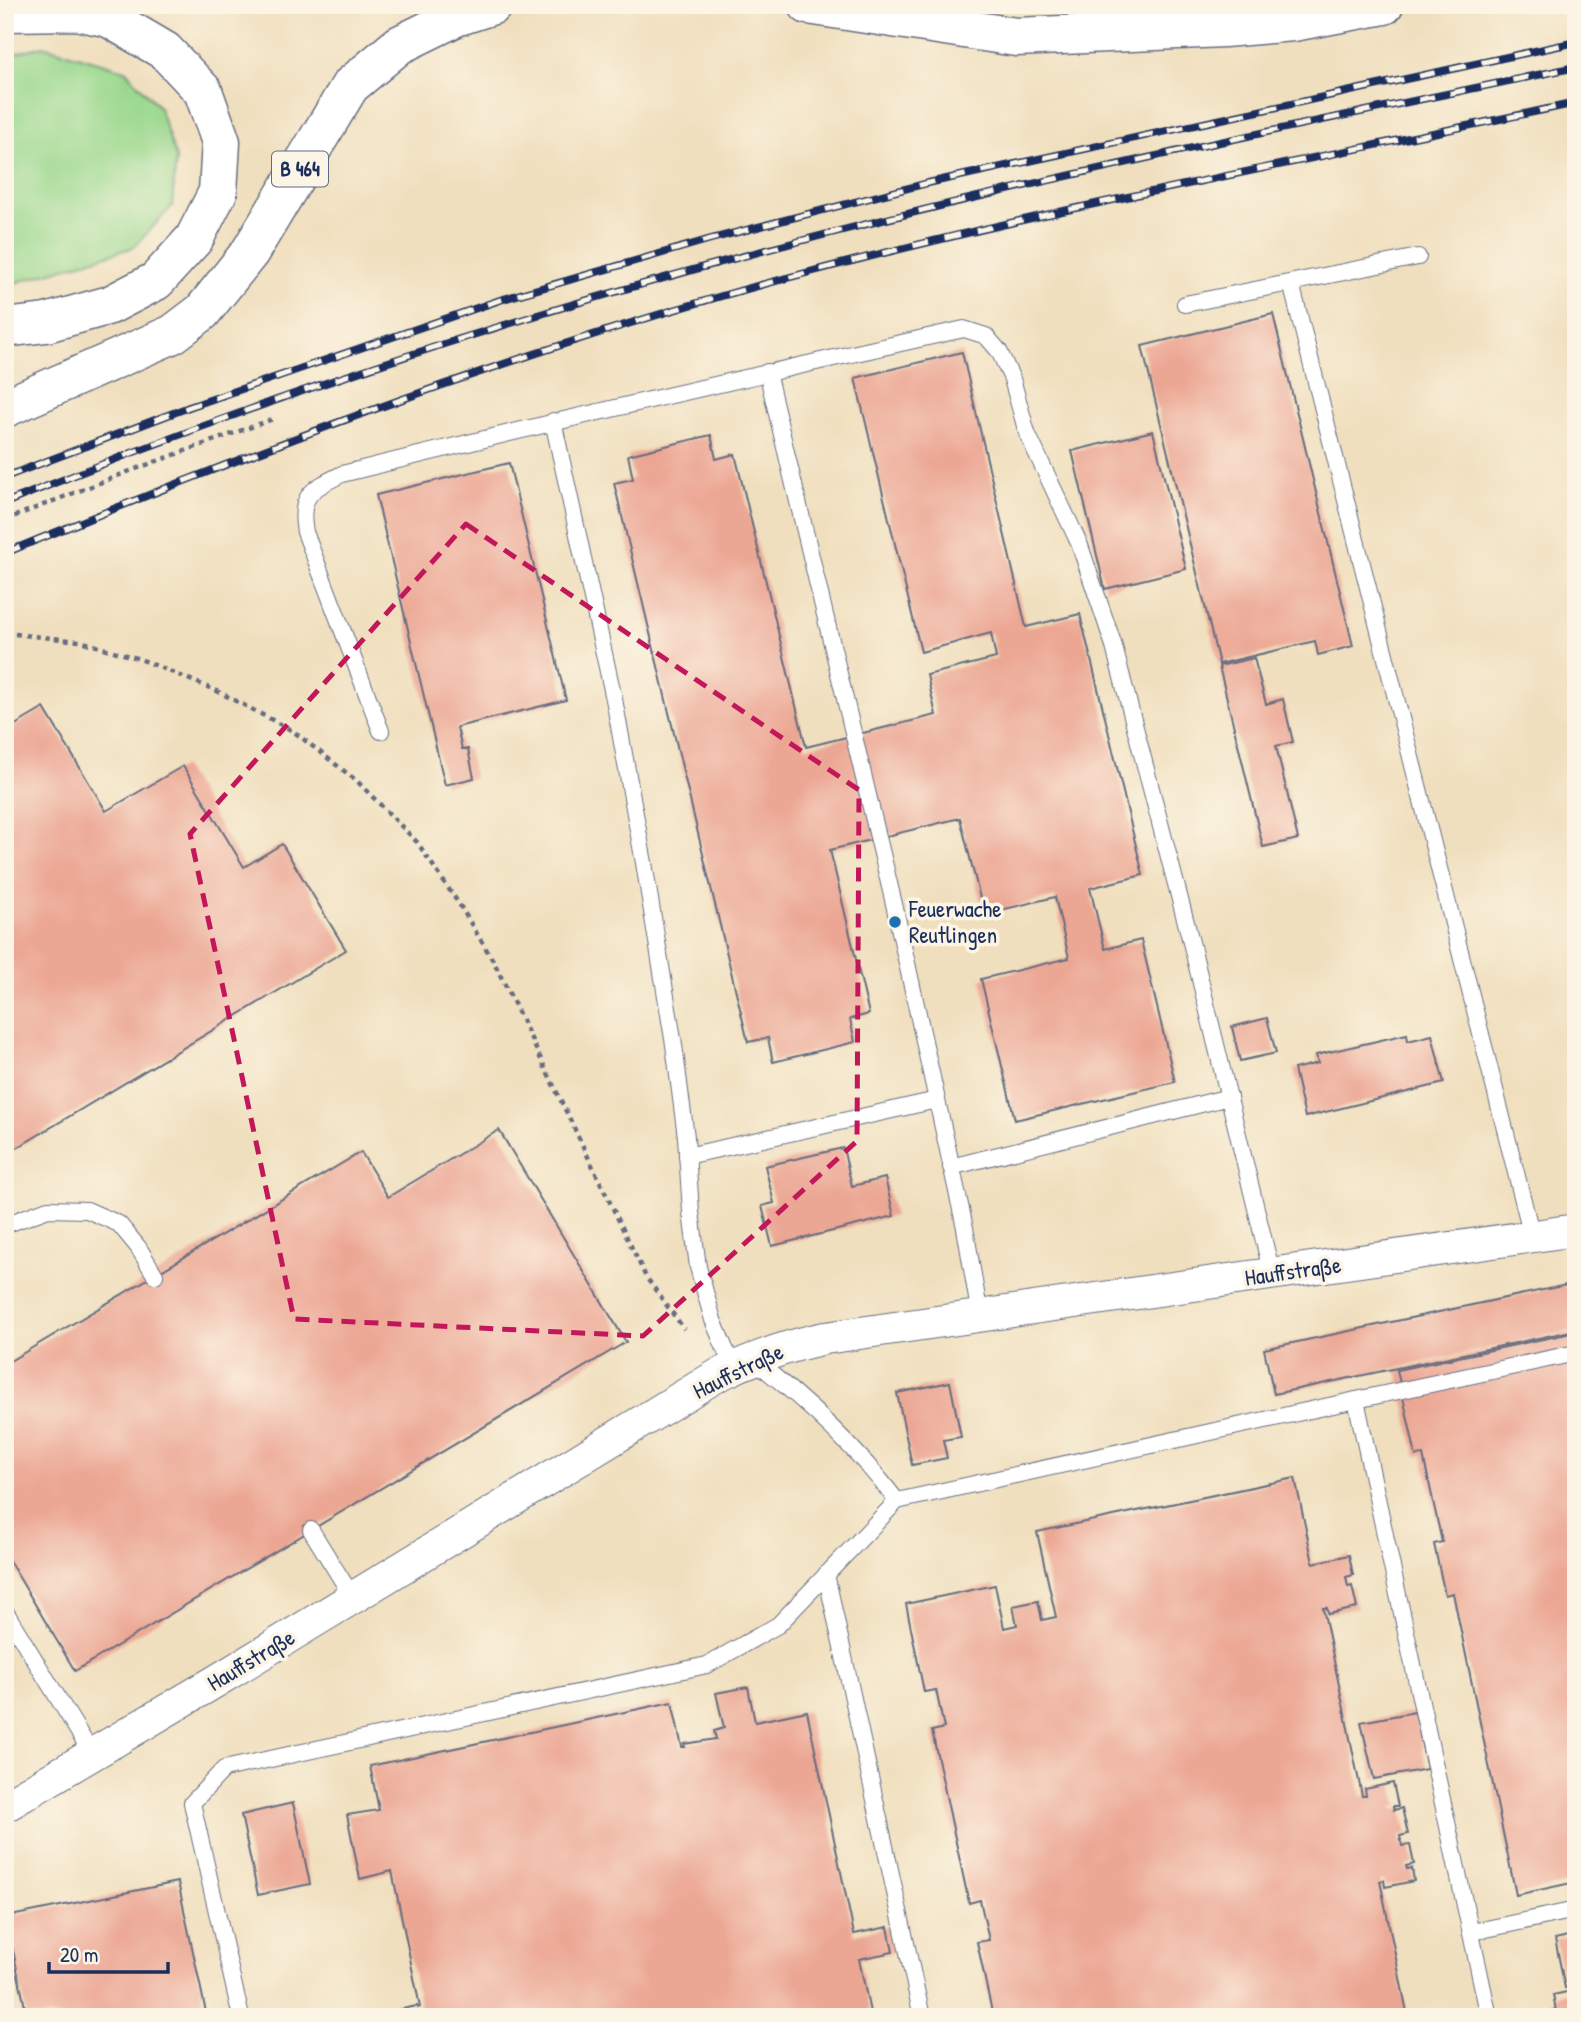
<svg xmlns="http://www.w3.org/2000/svg" width="1581" height="2022" viewBox="0 0 1581 2022" font-family="'Patrick Hand',sans-serif">
  <style>
    .green { fill: #9ad88d; stroke: #5a8476; stroke-width: 2 }
    .building { fill: #eca794 }
    .lines { fill: none; stroke-linecap: round; stroke-linejoin: round }
    .lane-casing { stroke: #666d80; stroke-width: 18 }
    .street-casing { stroke: #666d80; stroke-width: 34 }
    .primary-casing { stroke: #666d80; stroke-width: 41 }
    .highway-casing { stroke: #666d80; stroke-width: 41 }
    .path { stroke: #666d80; stroke-width: 4.5; stroke-dasharray: 5 5; stroke-linecap: butt }
    .lane { stroke: #fff; stroke-width: 16 }
    .street { stroke: #fff; stroke-width: 32 }
    .primary { stroke: #fff; stroke-width: 38 }
    .highway { stroke: #fff; stroke-width: 38 }
    .rail-casing { stroke: #1b2f5e; stroke-width: 8 }
    .rail { stroke: #fcf5e5; stroke-width: 5; stroke-dasharray: 16; stroke-linecap: butt }
    .marked { fill: none; stroke: #c2185b; stroke-width: 5; stroke-dasharray: 14 9; stroke-linejoin: round }
    .poi-dot { fill: #1f6fb2; stroke: #fcf5e5; stroke-width: 2.5 }
    .labels { text-anchor: middle; stroke-width: 7; stroke-linejoin: round; paint-order: stroke }
    .shield { fill: #fcf5e5; stroke: #5e6a86; stroke-width: 2 }
    .shield-label { font-size: 21px; font-weight: bold; fill: #1b2f5e }
    .poi-label { font-size: 23px; fill: #1b2f5e; stroke: #fcf5e5; text-anchor: start }
    .street-label { font-size: 23px; fill: #1b2f5e; stroke: #fcf5e5 }
  </style>
  <rect width="100%" height="100%" fill="#fcf5e5"/>
  <filter id="ink" filterUnits="userSpaceOnUse"><feTurbulence type="fractalNoise" baseFrequency=".0143" numOctaves="2"/><feDisplacementMap in="SourceGraphic" scale="14" xChannelSelector="R" yChannelSelector="G"/><feConvolveMatrix kernelMatrix="1 2 1 2 8 2 1 2 1" color-interpolation-filters="sRGB"/></filter>
  <filter id="wash" filterUnits="userSpaceOnUse"><feTurbulence type="fractalNoise" baseFrequency=".00686" numOctaves="4" result="noise"/><feDisplacementMap in="SourceGraphic" scale="28" xChannelSelector="R" yChannelSelector="G"/><feGaussianBlur stdDeviation="1.57" result="paint"/><feColorMatrix in="noise" values="0 0 0 0 0 0 0 0 0 0 0 0 0 0 0 0 0 1.4 0 .05"/><feComposite in="paint" operator="in"/></filter>
  <g filter="url(#wash)">
    <rect width="100%" height="100%" fill="#f0dfbe"/>
    <polygon class="green" points="43,46 125,70 159,107 176,158 172,206 134,247 5,286 5,56"/>
    <g id="blocks">
      <g class="building">
        <polygon points="1273,314 1353,646 1318,655 1315,641 1219,664 1142,346"/>
        <polygon points="962,352 1026,627 1080,614 1143,875 1090,888 1105,949 1141,940 1175,1082 1015,1120 981,979 1069,958 1055,897 984,914 960,818 830,850 869,1014 850,1019 855,1042 773,1062 768,1038 748,1042 614,483 633,479 628,455 711,435 716,459 735,454 806,747 936,715 927,675 996,658 991,633 921,652 855,378"/>
        <polygon points="1153,431 1186,569 1105,589 1072,451"/>
        <polygon points="509,463 566,700 457,727 462,749 468,749 474,778 445,785 376,495"/>
        <polygon points="1254,658 1266,704 1283,699 1293,742 1276,746 1298,839 1263,847 1219,666"/>
        <polygon points="44,708 106,811 183,766 244,867 282,844 346,950 5,1155 5,731"/>
        <polygon points="1267,1018 1276,1053 1240,1061 1232,1027"/>
        <polygon points="1407,1034 1408,1041 1432,1035 1444,1083 1305,1117 1294,1069 1318,1063 1316,1055"/>
        <polygon points="499,1130 626,1342 75,1671 5,1554 5,1364 361,1152 388,1197"/>
        <polygon points="843,1148 852,1186 885,1178 894,1216 772,1246 762,1206 774,1203 765,1166"/>
        <polygon points="1576,1283 1576,1330 1274,1394 1264,1349"/>
        <polygon points="1576,1332 1576,1882 1516,1895 1453,1593 1445,1595 1434,1544 1442,1542 1423,1455 1416,1456 1397,1370"/>
        <polygon points="950,1382 961,1437 943,1440 947,1458 912,1465 897,1393"/>
        <polygon points="1295,1478 1313,1563 1349,1555 1353,1575 1346,1577 1348,1587 1352,1586 1357,1608 1328,1614 1327,1608 1323,1608 1362,1796 1366,1796 1365,1789 1393,1783 1398,1806 1393,1806 1394,1810 1402,1808 1408,1834 1400,1836 1402,1846 1410,1845 1414,1864 1406,1866 1407,1869 1412,1868 1414,1881 1385,1887 1384,1880 1380,1881 1408,2017 993,2017 977,1942 989,1940 980,1900 969,1903 932,1731 944,1728 936,1690 924,1692 906,1604 995,1585 1004,1628 1017,1625 1013,1606 1038,1601 1042,1620 1056,1617 1037,1532"/>
        <polygon points="748,1687 755,1722 807,1711 854,1934 888,1927 893,1952 859,1959 871,2017 389,2017 388,2012 417,2006 418,2008 420,2007 392,1871 360,1879 347,1815 379,1810 370,1766 672,1702 682,1747 685,1747 684,1744 716,1739 714,1731 724,1728 716,1693"/>
        <polygon points="1415,1712 1427,1769 1374,1779 1361,1722"/>
        <polygon points="293,1803 310,1884 258,1895 241,1815"/>
        <polygon points="178,1882 207,2017 27,2017 6,1917"/>
        <polygon points="1568,1936 1576,1970 1576,1986 1565,1988 1555,1939"/>
        <polygon points="1576,1990 1576,2017 1557,2017 1553,1995"/>
        <polygon points="1554,2010 1556,2017 1527,2017 1527,2016"/>
      </g>
    </g>
  </g>
  <g filter="url(#ink)">
    <use href="#blocks" fill-opacity="0" stroke="#666d80" stroke-width="2"/>
    <g class="lines">
      <defs>
        <g id="lane">
          <polyline points="1291,283 1532,1236"/>
          <polyline points="1185,304 1418,257"/>
          <polyline points="767,372 894,904 965,1228 980,1316"/>
          <polyline points="553,421 614,699 644,863 674,1045 686,1137 691,1212 698,1267 713,1320 733,1368"/>
          <path d="M381,731L305,532C298,495 312,489 342,474C549,422 756,375 964,329L986,336L999,351L1012,379L1027,433L1079,543L1113,643L1189,934L1272,1274"/>
          <polyline points="687,1156 937,1100"/>
          <polyline points="951,1167 1229,1097"/>
          <polyline points="5,1225 48,1209 87,1210 119,1224 138,1247 155,1275"/>
          <path d="M752,1359C807,1401 855,1446 897,1501"/>
          <polyline points="311,1530 353,1598"/>
          <polyline points="826,1574 922,2017"/>
          <polyline points="5,1611 92,1754"/>
          <polyline points="1472,1932 1576,1910"/>
          <polyline points="241,2017 192,1803 224,1769 707,1665 778,1625 897,1501 1356,1400"/>
          <polyline points="1489,2017 1356,1400 1576,1353"/>
        </g>
        <path id="street" d="M5,1806L218,1680L718,1375C753,1358 787,1346 825,1338L1576,1230"/>
        <polyline id="primary" points="5,12 76,11 109,18 165,51 203,91 221,142 218,192 194,239 156,281 110,305 46,323 5,328"/>
        <g id="highway">
          <polyline points="808,5 1016,37 1224,28 1293,22 1384,5"/>
          <polyline points="5,408 173,334 202,312 250,252 350,86 399,45 456,17 493,5"/>
        </g>
      </defs>
      <use href="#lane" class="lane-casing"/>
      <use href="#street" class="street-casing"/>
      <use href="#primary" class="primary-casing"/>
      <use href="#highway" class="highway-casing"/>
      <g class="path">
        <polyline points="5,520 130,471 273,419"/>
        <polyline points="5,633 80,641 140,659 217,691 293,731 357,781 417,842 459,904 494,962 646,1277 684,1329"/>
      </g>
      <use href="#lane" class="lane"/>
      <use href="#street" class="street"/>
      <use href="#primary" class="primary"/>
      <use href="#highway" class="highway"/>
      <defs>
        <g id="rail">
          <polyline points="5,477 189,407 500,300 711,239 928,183 1576,42"/>
          <path d="M5,503C273,393 551,305 831,233C1077,170 1327,119 1576,67"/>
          <path d="M5,553C241,456 480,365 725,295C1005,216 1292,164 1576,103"/>
        </g>
      </defs>
      <use href="#rail" class="rail-casing"/>
      <use href="#rail" class="rail"/>
    </g>
  </g>
  <path class="marked" d="M466,524L859,790L857,1141L643,1336L294,1319L190,834Z"/>
  <circle class="poi-dot" cx="895" cy="922" r="7"/>
  <g class="labels">
    <rect class="shield" x="272" y="151.5" width="56" height="35" rx="5"/>
    <g class="shield-label">
      <text x="300" y="176">B 464</text>
    </g>
    <g class="poi-label">
      <text x="909" y="917">Feuerwache<tspan x="909" dy="26">Reutlingen</tspan></text>
    </g>
    <g class="street-label">
      <text transform="translate(1293 1271) rotate(-8)" y="8">Hauffstraße</text>
      <text transform="translate(738 1371) rotate(-26)" y="8">Hauffstraße</text>
      <text transform="translate(251 1660) rotate(-31)" y="8">Hauffstraße</text>
    </g>
  </g>
  <rect width="1581" height="2022" fill="none" stroke="#fcf5e5" stroke-width="28"/>
  <path d="M49 1962v10h119v-10" fill="none" stroke="#1b2f5e" stroke-width="3.5"/>
  <text x="60" y="1962" font-size="21" fill="#1b2f5e" stroke="#fcf5e5" stroke-width="5" paint-order="stroke">20 m</text>
</svg>
